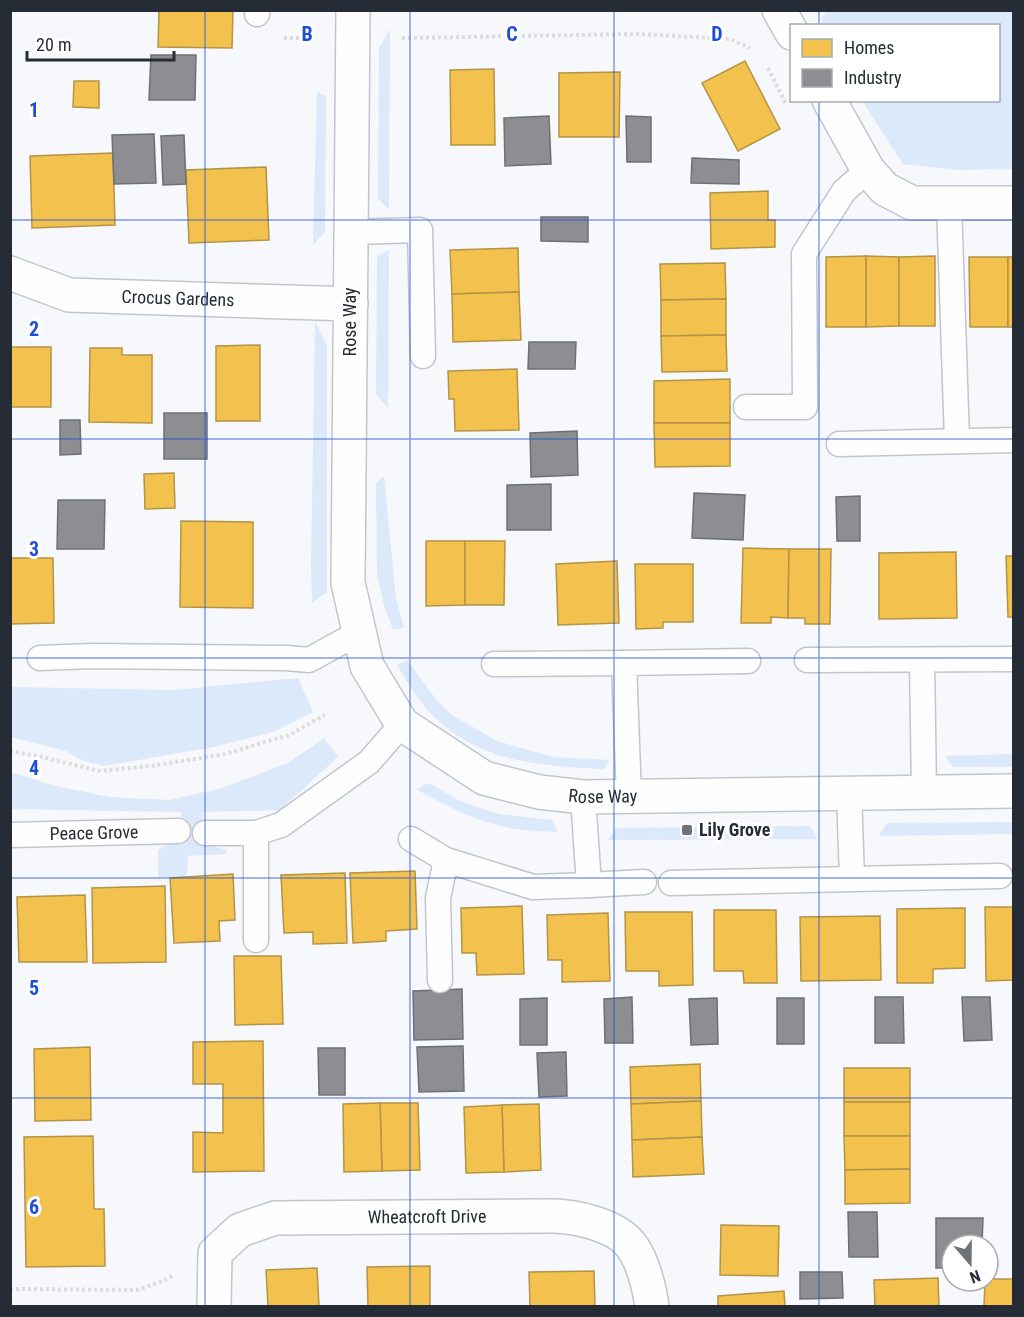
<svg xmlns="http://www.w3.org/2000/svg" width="1024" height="1317" viewBox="0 0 1024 1317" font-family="'Roboto Condensed',sans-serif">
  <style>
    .green { fill: #dbe9fb }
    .homes { fill: #f2c14e; stroke: #b49446; stroke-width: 1.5 }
    .industry { fill: #8d8d92; stroke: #6e7076; stroke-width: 1.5 }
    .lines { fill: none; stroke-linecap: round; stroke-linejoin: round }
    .lane-casing { stroke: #c2c6cc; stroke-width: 27 }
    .street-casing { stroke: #c2c6cc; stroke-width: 36 }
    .path { stroke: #dcdcdd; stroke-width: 4; stroke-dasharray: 3 3; stroke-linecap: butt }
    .lane { stroke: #fefefe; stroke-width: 24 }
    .street { stroke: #fefefe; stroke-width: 33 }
    .grid { fill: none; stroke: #1d4ed8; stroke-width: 1.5; stroke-opacity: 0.55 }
    .poi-dot { fill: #6e737a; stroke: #fff; stroke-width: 2 }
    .labels { text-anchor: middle; stroke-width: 6; stroke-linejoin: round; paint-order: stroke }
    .street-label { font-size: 18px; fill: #252c35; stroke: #fff }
    .poi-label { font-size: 18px; font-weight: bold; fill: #252c35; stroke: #fff; text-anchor: start }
    .grid-label { font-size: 20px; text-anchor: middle; font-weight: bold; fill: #1d4ed8; stroke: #fff; stroke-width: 6; stroke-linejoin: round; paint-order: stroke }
  </style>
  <rect width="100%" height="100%" fill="#f6f8fb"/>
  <g class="green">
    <polygon points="827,11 1013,11 1013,169 958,170 903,164 862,101 998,100 998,26 823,25 821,19"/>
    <polygon points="390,29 389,210 378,198 379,48"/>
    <polygon points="317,92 326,96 325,232 313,245"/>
    <polygon points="389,250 388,408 376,394 377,256"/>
    <polygon points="315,321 327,346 327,592 312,603 311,563"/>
    <polygon points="384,476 396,598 404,628 393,630 384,605 377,574 376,483"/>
    <path d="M407,660L438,702L452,715L497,741L553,757L609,760L604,769C542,766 482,763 435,718C420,703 408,683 397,665Z"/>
    <polygon points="298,678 313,712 273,732 214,747 104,766 83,761 66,751 11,737 11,687 173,690"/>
    <polygon points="324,738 338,757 280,810 203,812 201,843 227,850 225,854 188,856 187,877 158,877 158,850 168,844 182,843 181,812 11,809 11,772 52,785 109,797 169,800 222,788 288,763"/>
    <polygon points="1013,754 1013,767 953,767 945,756"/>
    <path d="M429,783L460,801L499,814L552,820L558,832C544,831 530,831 516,829C480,824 447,806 416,789Z"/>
    <polygon points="1013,822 1013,834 879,836 887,823"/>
    <polygon points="810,826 817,839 607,840 617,828"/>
  </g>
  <g class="homes">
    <polygon points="159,10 233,10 232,48 158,47"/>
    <polygon points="745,61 780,129 738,151 702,83"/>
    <polygon points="494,69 495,145 451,145 450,70"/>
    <polygon points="620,72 619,137 559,137 559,73"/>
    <polygon points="74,81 99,81 99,108 73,107"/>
    <polygon points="113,153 115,225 32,228 30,156"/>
    <polygon points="266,167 269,240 189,243 186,170"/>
    <polygon points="768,191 768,220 775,220 775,247 711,249 710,193"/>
    <polygon points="518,248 519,292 452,294 450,250"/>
    <polygon points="866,256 899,257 899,326 866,327"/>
    <polygon points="866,256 866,327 826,327 826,257"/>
    <polygon points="935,256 935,326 899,326 899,257"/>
    <polygon points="969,257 1008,257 1008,327 970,327"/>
    <rect x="1008" y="257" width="6" height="70"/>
    <polygon points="725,263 726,299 661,300 660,264"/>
    <polygon points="519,292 521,340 453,342 452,294"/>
    <polygon points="726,299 726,335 661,336 661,300"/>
    <polygon points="726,335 727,371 662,372 661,336"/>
    <polygon points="260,345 260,421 216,421 216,346"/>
    <rect x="10" y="347" width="41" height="60"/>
    <polygon points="90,348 122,348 122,355 152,355 152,423 89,422"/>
    <polygon points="517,369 519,430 455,431 454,399 449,399 448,371"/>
    <polygon points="730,379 730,423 654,423 654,381"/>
    <polygon points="654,423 730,423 730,466 655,467"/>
    <polygon points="174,473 175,508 145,509 144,474"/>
    <polygon points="181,521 253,522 253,608 180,607"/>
    <polygon points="426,541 465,541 465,605 426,606"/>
    <polygon points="465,541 505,541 504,605 465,605"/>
    <polygon points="743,548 789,549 788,618 771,617 771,623 741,623"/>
    <polygon points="789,549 831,549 830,624 805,624 805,618 788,618"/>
    <polygon points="956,552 957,618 879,619 879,553"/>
    <polygon points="1006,556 1014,556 1014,617 1008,617"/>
    <polygon points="10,558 53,558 54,623 10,624"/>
    <polygon points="617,561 619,623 558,625 556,564"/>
    <polygon points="635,564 693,564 693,622 663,622 663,628 636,629"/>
    <polygon points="415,871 417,929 386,931 386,941 353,943 350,873"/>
    <polygon points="345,873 347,943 313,944 313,932 284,933 281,875"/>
    <polygon points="233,874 235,920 219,921 220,941 174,943 170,878"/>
    <polygon points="165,886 166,962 93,963 92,888"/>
    <polygon points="85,895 87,962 19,962 17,897"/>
    <polygon points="522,906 524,974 477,975 476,953 462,953 461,908"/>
    <polygon points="985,907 1014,907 1014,980 986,981"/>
    <polygon points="965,908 965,968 933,969 933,983 897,983 897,909"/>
    <polygon points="714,910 776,910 777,983 744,983 743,971 714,971"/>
    <polygon points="625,912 692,912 693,985 659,986 659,971 626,971"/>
    <polygon points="608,913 610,981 562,982 562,960 548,960 547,915"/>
    <polygon points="880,916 881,980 801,981 800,917"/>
    <polygon points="234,956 281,956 283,1024 235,1025"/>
    <polygon points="263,1041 264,1171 193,1172 193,1132 223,1133 223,1084 193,1084 193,1042"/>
    <polygon points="90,1047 91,1120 35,1121 34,1049"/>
    <polygon points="700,1064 701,1101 631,1104 630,1067"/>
    <rect x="844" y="1068" width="66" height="34"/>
    <polygon points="701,1101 702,1137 632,1140 631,1104"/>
    <rect x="844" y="1102" width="66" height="34"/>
    <polygon points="380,1103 418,1103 420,1170 382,1171"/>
    <polygon points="380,1103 382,1171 344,1172 343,1104"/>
    <polygon points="539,1104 541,1170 504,1172 502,1105"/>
    <polygon points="502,1105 504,1172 466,1173 464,1107"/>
    <polygon points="93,1136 94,1209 104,1209 105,1266 26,1267 24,1137"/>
    <polygon points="844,1136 910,1136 910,1169 845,1170"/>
    <polygon points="702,1137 704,1174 633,1177 632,1140"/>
    <polygon points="910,1169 910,1203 845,1204 845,1170"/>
    <polygon points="721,1225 779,1226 778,1276 720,1275"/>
    <polygon points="430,1266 430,1306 368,1306 367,1267"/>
    <polygon points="317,1268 319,1306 268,1306 266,1270"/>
    <polygon points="594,1271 595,1306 530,1306 529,1272"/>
    <polygon points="938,1278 939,1306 875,1306 874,1280"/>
    <polygon points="988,1279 1014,1279 1014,1306 984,1306 985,1281 988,1281"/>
    <polygon points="784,1291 785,1306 718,1306 718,1296"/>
  </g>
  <g class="industry">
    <polygon points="151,55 196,55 195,100 149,100"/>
    <polygon points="549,116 551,164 505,166 504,118"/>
    <polygon points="626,116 651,117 651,162 627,162"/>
    <polygon points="154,134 156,183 114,184 112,135"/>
    <polygon points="184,135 186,184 163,185 161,136"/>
    <polygon points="692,158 739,160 739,184 691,183"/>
    <polygon points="541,217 588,217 588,242 541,241"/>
    <polygon points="529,342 576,342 575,369 528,369"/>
    <rect x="164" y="413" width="43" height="46"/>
    <polygon points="60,420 80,420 81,454 60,455"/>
    <polygon points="577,431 578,475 531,477 530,433"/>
    <polygon points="551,484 551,530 507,530 507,485"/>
    <polygon points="694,493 745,495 743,540 692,538"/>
    <polygon points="860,496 860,541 837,541 836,497"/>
    <polygon points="58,500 105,500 104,549 57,549"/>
    <polygon points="462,989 463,1039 414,1040 413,991"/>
    <polygon points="632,997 633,1043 605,1043 604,999"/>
    <polygon points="875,997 903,997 904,1043 875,1043"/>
    <polygon points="962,997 990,997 992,1040 964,1041"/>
    <polygon points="547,998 547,1045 520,1045 520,999"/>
    <polygon points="717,998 718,1044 691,1045 689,999"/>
    <rect x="777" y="998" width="27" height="46"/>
    <polygon points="463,1046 464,1091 419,1092 417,1047"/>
    <polygon points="318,1048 345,1048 345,1095 319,1095"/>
    <polygon points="566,1052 567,1096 539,1097 537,1053"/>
    <polygon points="848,1212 877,1212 878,1257 849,1257"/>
    <polygon points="936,1218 983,1218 982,1245 952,1245 952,1268 936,1268"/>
    <polygon points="800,1272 842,1272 843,1298 800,1299"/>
  </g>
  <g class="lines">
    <defs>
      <g id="lane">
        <polyline points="257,14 257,10"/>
        <polyline points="949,203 957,441"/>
        <polyline points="351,232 420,230 423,356"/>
        <polyline points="746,407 805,407 804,254 844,191 868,170"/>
        <polyline points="839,444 1014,440"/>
        <polyline points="40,658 93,656 286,658 309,660 358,633"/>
        <polyline points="807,660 1014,659"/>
        <polyline points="922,660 924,793"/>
        <polyline points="494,664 624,663"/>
        <polyline points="849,793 852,879 1000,876"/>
        <polyline points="583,797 589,885 644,882"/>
        <polyline points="629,797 624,663 748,661"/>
        <polyline points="205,833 256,833 281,825 369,762 402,724"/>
        <polyline points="256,833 256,940"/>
        <path id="s1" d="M10,835L178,831"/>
        <polyline points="411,839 446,860 533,887 589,885"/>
        <polyline points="671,883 852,879"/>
        <polyline points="440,980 438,898 446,860"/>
      </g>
      <g id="street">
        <path id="s2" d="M353,10L348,583L367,666L402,724L484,778L539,792L583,797L1014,791"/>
        <polyline points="779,10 792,33"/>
        <polyline points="829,100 868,170 885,189 912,203 1014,203"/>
        <path id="s3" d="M10,273L69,295L351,304"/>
        <path id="s4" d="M214,1306L215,1253L240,1230L275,1218L552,1216C575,1216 615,1225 630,1244C643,1260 649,1287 652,1306"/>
      </g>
    </defs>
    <use href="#lane" class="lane-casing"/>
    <use href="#street" class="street-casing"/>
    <g class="path">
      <polyline points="284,38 301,38"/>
      <polyline points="402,38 639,34 730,39 750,48"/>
      <polyline points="768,68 786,104"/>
      <polyline points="10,751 42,757 99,771 151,766 225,754 289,735 325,715"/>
      <polyline points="10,1289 137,1290 163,1281 172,1276"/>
    </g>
    <use href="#lane" class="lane"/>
    <use href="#street" class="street"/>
  </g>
  <path class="grid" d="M205,10V1306M410,10V1306M614,10V1306M819,10V26M819,100V1306M10,220H1014M10,439H1014M10,658H1014M10,878H1014M10,1098H1014"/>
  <rect class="poi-dot" x="681" y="824" width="12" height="12" rx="3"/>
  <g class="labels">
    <g class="street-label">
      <text dy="6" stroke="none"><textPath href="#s3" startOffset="172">Crocus Gardens</textPath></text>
      <text transform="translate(350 322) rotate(-90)" y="6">Rose Way</text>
      <text dy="6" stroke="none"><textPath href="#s2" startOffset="945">Rose Way</textPath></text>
      <text dy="6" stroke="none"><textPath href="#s1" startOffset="84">Peace Grove</textPath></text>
      <text dy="6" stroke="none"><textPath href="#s4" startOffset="276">Wheatcroft Drive</textPath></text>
    </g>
    <g class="poi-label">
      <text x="699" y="836">Lily Grove</text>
    </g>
  </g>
  <g class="grid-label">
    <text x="307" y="41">B</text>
    <text x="512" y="41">C</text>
    <text x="717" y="41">D</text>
    <text x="34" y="117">1</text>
    <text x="34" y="336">2</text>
    <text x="34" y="556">3</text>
    <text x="34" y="775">4</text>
    <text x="34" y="995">5</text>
    <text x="34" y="1214">6</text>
  </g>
  <rect width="1024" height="1317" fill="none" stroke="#252c35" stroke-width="24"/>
  <rect x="790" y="24" width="210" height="78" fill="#ffffff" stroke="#a8abae" stroke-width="1.5"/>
  <rect x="802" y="39" width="30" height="18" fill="#f2c14e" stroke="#a8abae" stroke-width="1.5"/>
  <text x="844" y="54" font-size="18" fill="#252c35">Homes</text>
  <rect x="802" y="69" width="30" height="18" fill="#8d8d92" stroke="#a8abae" stroke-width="1.5"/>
  <text x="844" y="84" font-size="18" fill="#252c35">Industry</text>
  <g transform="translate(970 1263) rotate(160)"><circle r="28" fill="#ffffff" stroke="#a8abae" stroke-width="1.5"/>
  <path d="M0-4.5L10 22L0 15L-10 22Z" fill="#6e737a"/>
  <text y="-9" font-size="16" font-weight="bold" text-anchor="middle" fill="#252c35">N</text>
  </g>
  <path d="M27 51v9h147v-9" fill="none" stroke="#252c35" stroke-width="3"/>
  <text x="36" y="51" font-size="18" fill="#252c35" stroke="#ffffff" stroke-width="4.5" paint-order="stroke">20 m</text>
</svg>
